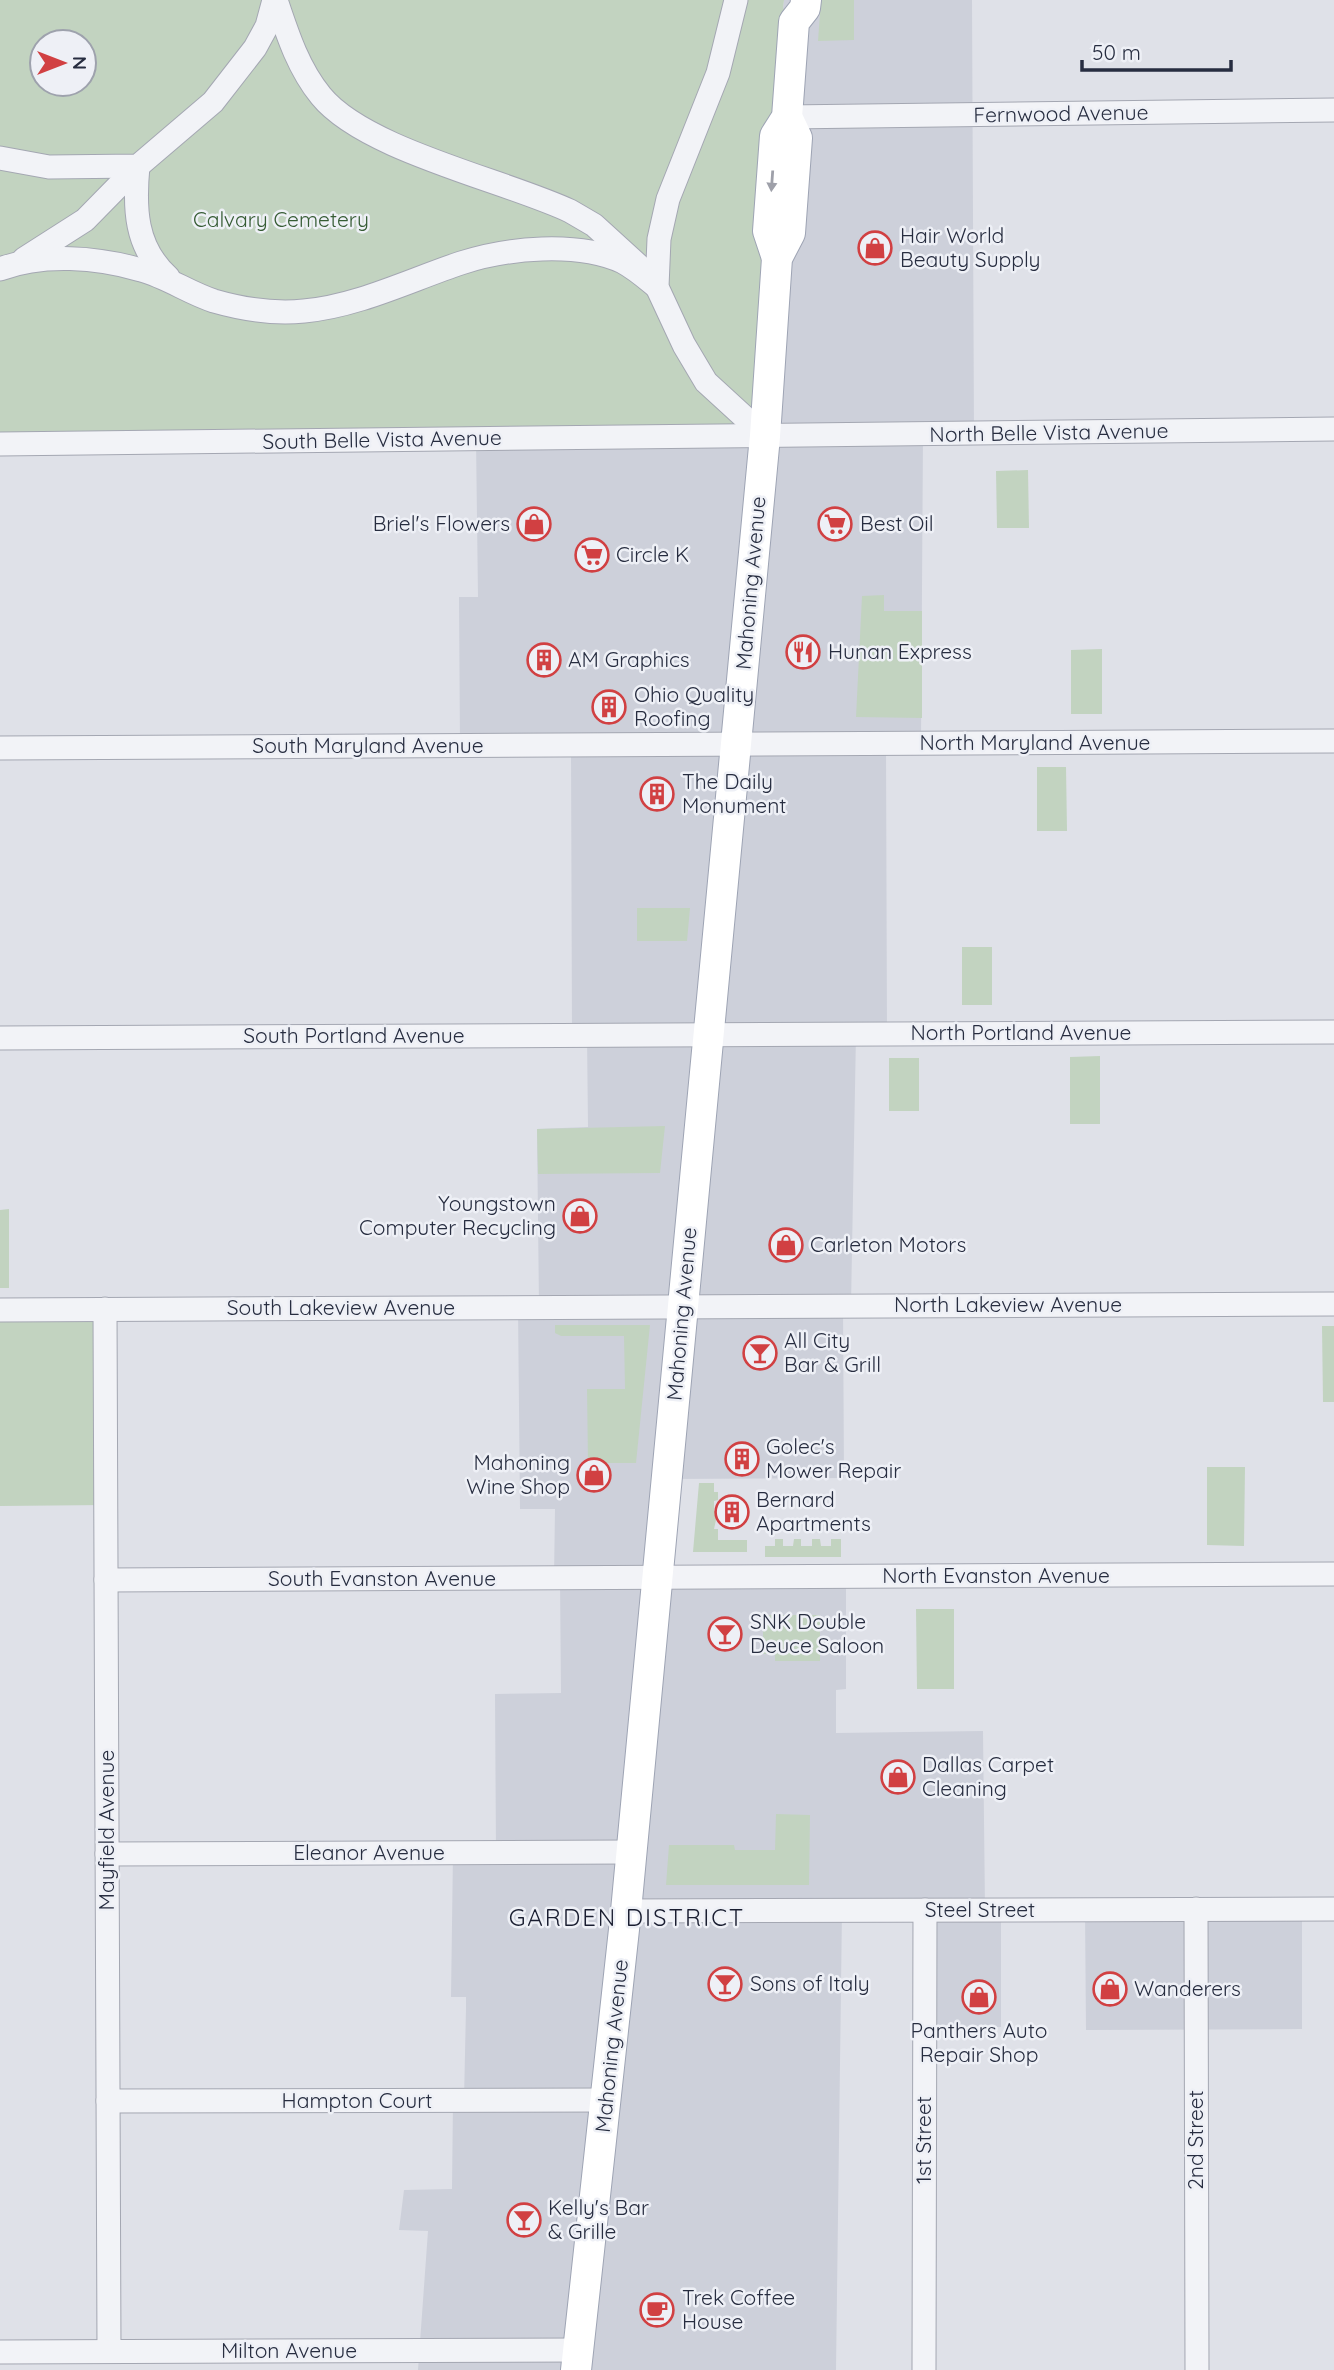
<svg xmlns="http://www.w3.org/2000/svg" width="1334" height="2370" viewBox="0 0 1334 2370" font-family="Quicksand,sans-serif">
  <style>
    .built { fill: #cdd0da }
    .green { fill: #c2d3c0; fill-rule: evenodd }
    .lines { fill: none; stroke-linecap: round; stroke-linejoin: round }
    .minor-casing { stroke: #a4a7b2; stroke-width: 25 }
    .major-casing { stroke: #9ea4b4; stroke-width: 32 }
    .minor { stroke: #f2f3f7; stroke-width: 23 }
    .major { stroke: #fff; stroke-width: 30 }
    .oneway { fill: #9ea0a9 }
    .labels { text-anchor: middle; stroke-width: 5; stroke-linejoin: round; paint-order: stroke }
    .street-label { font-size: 21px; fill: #272d40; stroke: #eef0f6 }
    .park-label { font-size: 21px; fill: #365c34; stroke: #eef0f6 }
    .poi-label { font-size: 21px; fill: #272d40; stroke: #eef0f6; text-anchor: start }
    .quarter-label { font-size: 24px; letter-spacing: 2px; fill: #1a1e31; stroke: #eef0f6 }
  </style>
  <rect width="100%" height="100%" fill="#dfe1e8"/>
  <g class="built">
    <polygon points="784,0 972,0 974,434 923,435 921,743 886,744 887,1034 856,1034 851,1305 843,1306 844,1478 667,1479 657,1577 846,1577 846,1689 836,1690 836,1733 983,1731 985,1909 1001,1910 1001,2027 924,2027 924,1910 842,1910 836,2370 418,2370 428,2231 399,2230 404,2190 452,2189 453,2100 464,2100 466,2008 466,1997 451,1997 453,1852 496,1852 495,1694 561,1693 560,1579 554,1578 555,1509 520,1509 518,1307 539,1306 537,1129 588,1127 587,1035 572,1035 571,746 460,746 459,597 478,597 476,439 783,8"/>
    <polygon points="1085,1909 1302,1909 1302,2029 1086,2030"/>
  </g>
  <g class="green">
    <path d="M0,0H784L783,8L794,22L765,436L0,444ZM42,42H84V84H42Z"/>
    <polygon points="821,0 854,0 854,40 818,41"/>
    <polygon points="1028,470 1029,528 997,528 996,471"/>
    <polygon points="884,595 884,611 922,611 922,718 856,717 862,596"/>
    <polygon points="1102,649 1102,714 1071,714 1071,650"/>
    <polygon points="1037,767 1066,767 1067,831 1037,831"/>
    <polygon points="637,908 690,908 687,941 637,941"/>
    <rect x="962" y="947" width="30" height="58"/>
    <polygon points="1100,1056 1100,1124 1070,1124 1070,1057"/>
    <rect x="889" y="1058" width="30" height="53"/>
    <polygon points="665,1126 660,1173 538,1174 537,1129"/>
    <polygon points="9,1209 9,1288 0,1288 0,1210"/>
    <polygon points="105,1309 106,1505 0,1506 0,1310"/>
    <polygon points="555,1325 650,1325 636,1463 588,1463 587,1389 625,1389 624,1336 561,1336 555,1333"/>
    <polygon points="1322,1326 1334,1326 1334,1402 1323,1402"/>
    <polygon points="1207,1467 1245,1467 1244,1546 1207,1545"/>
    <polygon points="699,1483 714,1483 714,1492 718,1492 718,1500 714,1501 714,1511 718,1511 714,1529 718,1529 718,1540 747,1540 747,1552 693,1552"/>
    <polygon points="775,1539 783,1539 783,1546 793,1546 794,1539 801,1539 801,1546 812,1546 812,1539 820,1539 821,1546 831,1546 831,1539 841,1539 841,1557 765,1557 765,1546 775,1546"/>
    <polygon points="916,1609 954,1609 954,1689 917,1689"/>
    <polygon points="763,1615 820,1615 820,1661 775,1661 775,1654 763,1654"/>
    <polygon points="776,1814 810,1815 809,1885 666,1885 669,1845 734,1845 735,1850 775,1850"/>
  </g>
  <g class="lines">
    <defs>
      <g id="minor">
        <path d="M276,0C287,33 298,68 321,96C365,150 504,180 570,211L594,225L639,266"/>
        <polyline points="736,0 718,73 668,199 659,239 657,287 684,345 706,382 765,436"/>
        <polyline points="787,117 1334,110"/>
        <polyline points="0,158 49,167 138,166 213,102 255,48 267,26 274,0"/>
        <path d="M24,259L85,220L138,166C134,208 135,247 168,277"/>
        <path d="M0,269C43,253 97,257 141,270C167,277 189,293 214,301C242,309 275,314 304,311C358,306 410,280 461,263C507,248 577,241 623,262C636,269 646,278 657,287"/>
        <polyline points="0,444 1334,429"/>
        <polyline points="0,748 1334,741"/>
        <polyline points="0,1038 1334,1032"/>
        <polyline points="105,1309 109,2351"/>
        <polyline points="0,1310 1334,1304"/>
        <polyline points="106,1580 1334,1574"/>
        <polyline points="107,1854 631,1852"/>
        <polyline points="1196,1909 1197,2370"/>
        <polyline points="626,1911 1334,1909"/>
        <polyline points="108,2101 606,2100"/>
        <polyline points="0,2352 578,2350"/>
        <polyline points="924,2370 925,1910"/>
      </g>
      <g id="major">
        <polyline points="777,258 768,231 775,136 787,117 794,22 805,8 806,0"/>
        <polyline points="576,2370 626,1911 765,436 777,258 790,233 797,138 787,117"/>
      </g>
    </defs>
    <use href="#minor" class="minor-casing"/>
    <use href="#major" class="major-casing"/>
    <use href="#minor" class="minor"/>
    <use href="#major" class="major"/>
  </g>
  <defs><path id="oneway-solid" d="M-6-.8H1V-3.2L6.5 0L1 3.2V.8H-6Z" transform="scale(1.75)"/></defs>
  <use class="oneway" href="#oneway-solid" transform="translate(772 181) rotate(94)"/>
  <defs>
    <symbol id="shop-ring" viewBox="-11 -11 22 22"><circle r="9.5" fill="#eef0f6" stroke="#d14042" stroke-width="1.5"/><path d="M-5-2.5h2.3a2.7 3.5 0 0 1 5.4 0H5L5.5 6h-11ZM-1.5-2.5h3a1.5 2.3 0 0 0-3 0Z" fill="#d14042"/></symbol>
    <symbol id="supermarket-ring" viewBox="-11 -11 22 22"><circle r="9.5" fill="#eef0f6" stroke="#d14042" stroke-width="1.5"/><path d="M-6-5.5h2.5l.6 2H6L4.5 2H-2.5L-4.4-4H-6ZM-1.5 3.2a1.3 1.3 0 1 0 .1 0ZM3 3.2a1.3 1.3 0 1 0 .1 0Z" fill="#d14042"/></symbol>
    <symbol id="restaurant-ring" viewBox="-11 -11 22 22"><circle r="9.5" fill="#eef0f6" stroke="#d14042" stroke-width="1.5"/><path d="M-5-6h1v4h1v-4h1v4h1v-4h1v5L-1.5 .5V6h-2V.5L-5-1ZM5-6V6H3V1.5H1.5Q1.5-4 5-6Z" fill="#d14042"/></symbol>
    <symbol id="building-ring" viewBox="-11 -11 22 22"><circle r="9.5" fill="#eef0f6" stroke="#d14042" stroke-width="1.5"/><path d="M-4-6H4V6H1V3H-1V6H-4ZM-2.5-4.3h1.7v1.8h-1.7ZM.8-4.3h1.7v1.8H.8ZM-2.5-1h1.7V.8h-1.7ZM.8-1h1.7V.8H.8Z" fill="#d14042"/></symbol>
    <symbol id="bar-ring" viewBox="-11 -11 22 22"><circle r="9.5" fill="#eef0f6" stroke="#d14042" stroke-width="1.5"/><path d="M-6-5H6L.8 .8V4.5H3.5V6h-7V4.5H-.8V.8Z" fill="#d14042"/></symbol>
    <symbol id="cafe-ring" viewBox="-11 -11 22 22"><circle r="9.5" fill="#eef0f6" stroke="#d14042" stroke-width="1.5"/><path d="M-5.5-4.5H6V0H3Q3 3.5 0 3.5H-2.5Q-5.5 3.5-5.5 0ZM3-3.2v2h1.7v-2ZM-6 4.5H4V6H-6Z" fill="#d14042"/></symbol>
  </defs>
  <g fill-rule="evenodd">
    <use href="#shop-ring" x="856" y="229" width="38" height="38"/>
    <use href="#shop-ring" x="515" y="505" width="38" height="38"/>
    <use href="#supermarket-ring" x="816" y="505" width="38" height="38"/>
    <use href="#supermarket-ring" x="573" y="536" width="38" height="38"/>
    <use href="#restaurant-ring" x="784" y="633" width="38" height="38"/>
    <use href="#building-ring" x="525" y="641" width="38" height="38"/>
    <use href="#building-ring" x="590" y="688" width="38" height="38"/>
    <use href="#building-ring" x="638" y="775" width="38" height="38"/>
    <use href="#shop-ring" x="561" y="1197" width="38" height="38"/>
    <use href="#shop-ring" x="767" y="1226" width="38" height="38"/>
    <use href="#bar-ring" x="741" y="1334" width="38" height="38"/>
    <use href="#building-ring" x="723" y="1440" width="38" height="38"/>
    <use href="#shop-ring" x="575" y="1456" width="38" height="38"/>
    <use href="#building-ring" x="713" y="1493" width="38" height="38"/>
    <use href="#bar-ring" x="706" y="1615" width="38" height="38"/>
    <use href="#shop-ring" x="879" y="1758" width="38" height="38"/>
    <use href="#bar-ring" x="706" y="1965" width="38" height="38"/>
    <use href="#shop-ring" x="1091" y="1970" width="38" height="38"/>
    <use href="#shop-ring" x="960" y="1978" width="38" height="38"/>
    <use href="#bar-ring" x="505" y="2201" width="38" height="38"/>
    <use href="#cafe-ring" x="638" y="2291" width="38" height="38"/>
  </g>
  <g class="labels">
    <g class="street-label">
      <text transform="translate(1061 114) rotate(-1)" y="7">Fernwood Avenue</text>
      <text transform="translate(1049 433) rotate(-1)" y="7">North Belle Vista Avenue</text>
      <text transform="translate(382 440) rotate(-1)" y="7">South Belle Vista Avenue</text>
      <text transform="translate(751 583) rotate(-85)" y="7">Mahoning Avenue</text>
      <text x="1035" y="750">North Maryland Avenue</text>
      <text x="368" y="753">South Maryland Avenue</text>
      <text x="1021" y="1040">North Portland Avenue</text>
      <text x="354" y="1043">South Portland Avenue</text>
      <text x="1008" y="1312">North Lakeview Avenue</text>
      <text x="341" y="1315">South Lakeview Avenue</text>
      <text transform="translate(682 1314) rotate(-85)" y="7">Mahoning Avenue</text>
      <text x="996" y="1583">North Evanston Avenue</text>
      <text x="382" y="1586">South Evanston Avenue</text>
      <text transform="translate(107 1830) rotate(-90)" y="7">Mayfield Avenue</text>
      <text x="369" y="1860">Eleanor Avenue</text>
      <text x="980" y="1917">Steel Street</text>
      <text transform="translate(612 2046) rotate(-84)" y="7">Mahoning Avenue</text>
      <text x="357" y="2108">Hampton Court</text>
      <text transform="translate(924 2140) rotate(-90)" y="7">1st Street</text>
      <text transform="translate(1196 2140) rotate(-90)" y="7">2nd Street</text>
      <text x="289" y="2358">Milton Avenue</text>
    </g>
    <g class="park-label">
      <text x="281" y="227">Calvary Cemetery</text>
    </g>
    <g class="poi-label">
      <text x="900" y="243">Hair World<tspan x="900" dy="24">Beauty Supply</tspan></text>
      <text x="510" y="531" text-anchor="end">Briel's Flowers</text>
      <text x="860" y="531">Best Oil</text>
      <text x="616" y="562">Circle K</text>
      <text x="828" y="659">Hunan Express</text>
      <text x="568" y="667">AM Graphics</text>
      <text x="634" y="702">Ohio Quality<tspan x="634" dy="24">Roofing</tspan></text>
      <text x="682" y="789">The Daily<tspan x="682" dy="24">Monument</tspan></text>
      <text x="556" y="1211" text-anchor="end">Youngstown<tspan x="556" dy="24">Computer Recycling</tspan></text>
      <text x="810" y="1252">Carleton Motors</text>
      <text x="784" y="1348">All City<tspan x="784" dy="24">Bar &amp; Grill</tspan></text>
      <text x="766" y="1454">Golec's<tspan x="766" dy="24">Mower Repair</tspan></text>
      <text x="570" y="1470" text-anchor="end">Mahoning<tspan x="570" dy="24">Wine Shop</tspan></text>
      <text x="756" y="1507">Bernard<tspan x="756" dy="24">Apartments</tspan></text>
      <text x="750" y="1629">SNK Double<tspan x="750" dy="24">Deuce Saloon</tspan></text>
      <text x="922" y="1772">Dallas Carpet<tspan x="922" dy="24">Cleaning</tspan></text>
      <text x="750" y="1991">Sons of Italy</text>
      <text x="1134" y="1996">Wanderers</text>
      <text x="979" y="2038" text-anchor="middle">Panthers Auto<tspan x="979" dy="24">Repair Shop</tspan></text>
      <text x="548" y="2215">Kelly's Bar<tspan x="548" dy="24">&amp; Grille</tspan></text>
      <text x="682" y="2305">Trek Coffee<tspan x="682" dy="24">House</tspan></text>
    </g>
    <g class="quarter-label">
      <text x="627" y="1926">GARDEN DISTRICT</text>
    </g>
  </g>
  <g transform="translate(63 63) rotate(90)"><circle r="33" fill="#eef0f6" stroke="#9ea2ad" stroke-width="2"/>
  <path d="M0-5L12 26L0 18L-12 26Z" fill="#d14042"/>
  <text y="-10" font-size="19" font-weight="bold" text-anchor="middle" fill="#272d40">N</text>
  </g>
  <path d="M1082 60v10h149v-10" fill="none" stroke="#272d40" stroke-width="3.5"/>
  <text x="1092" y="60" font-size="21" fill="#272d40" stroke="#eef0f6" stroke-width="5" paint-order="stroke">50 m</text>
</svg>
